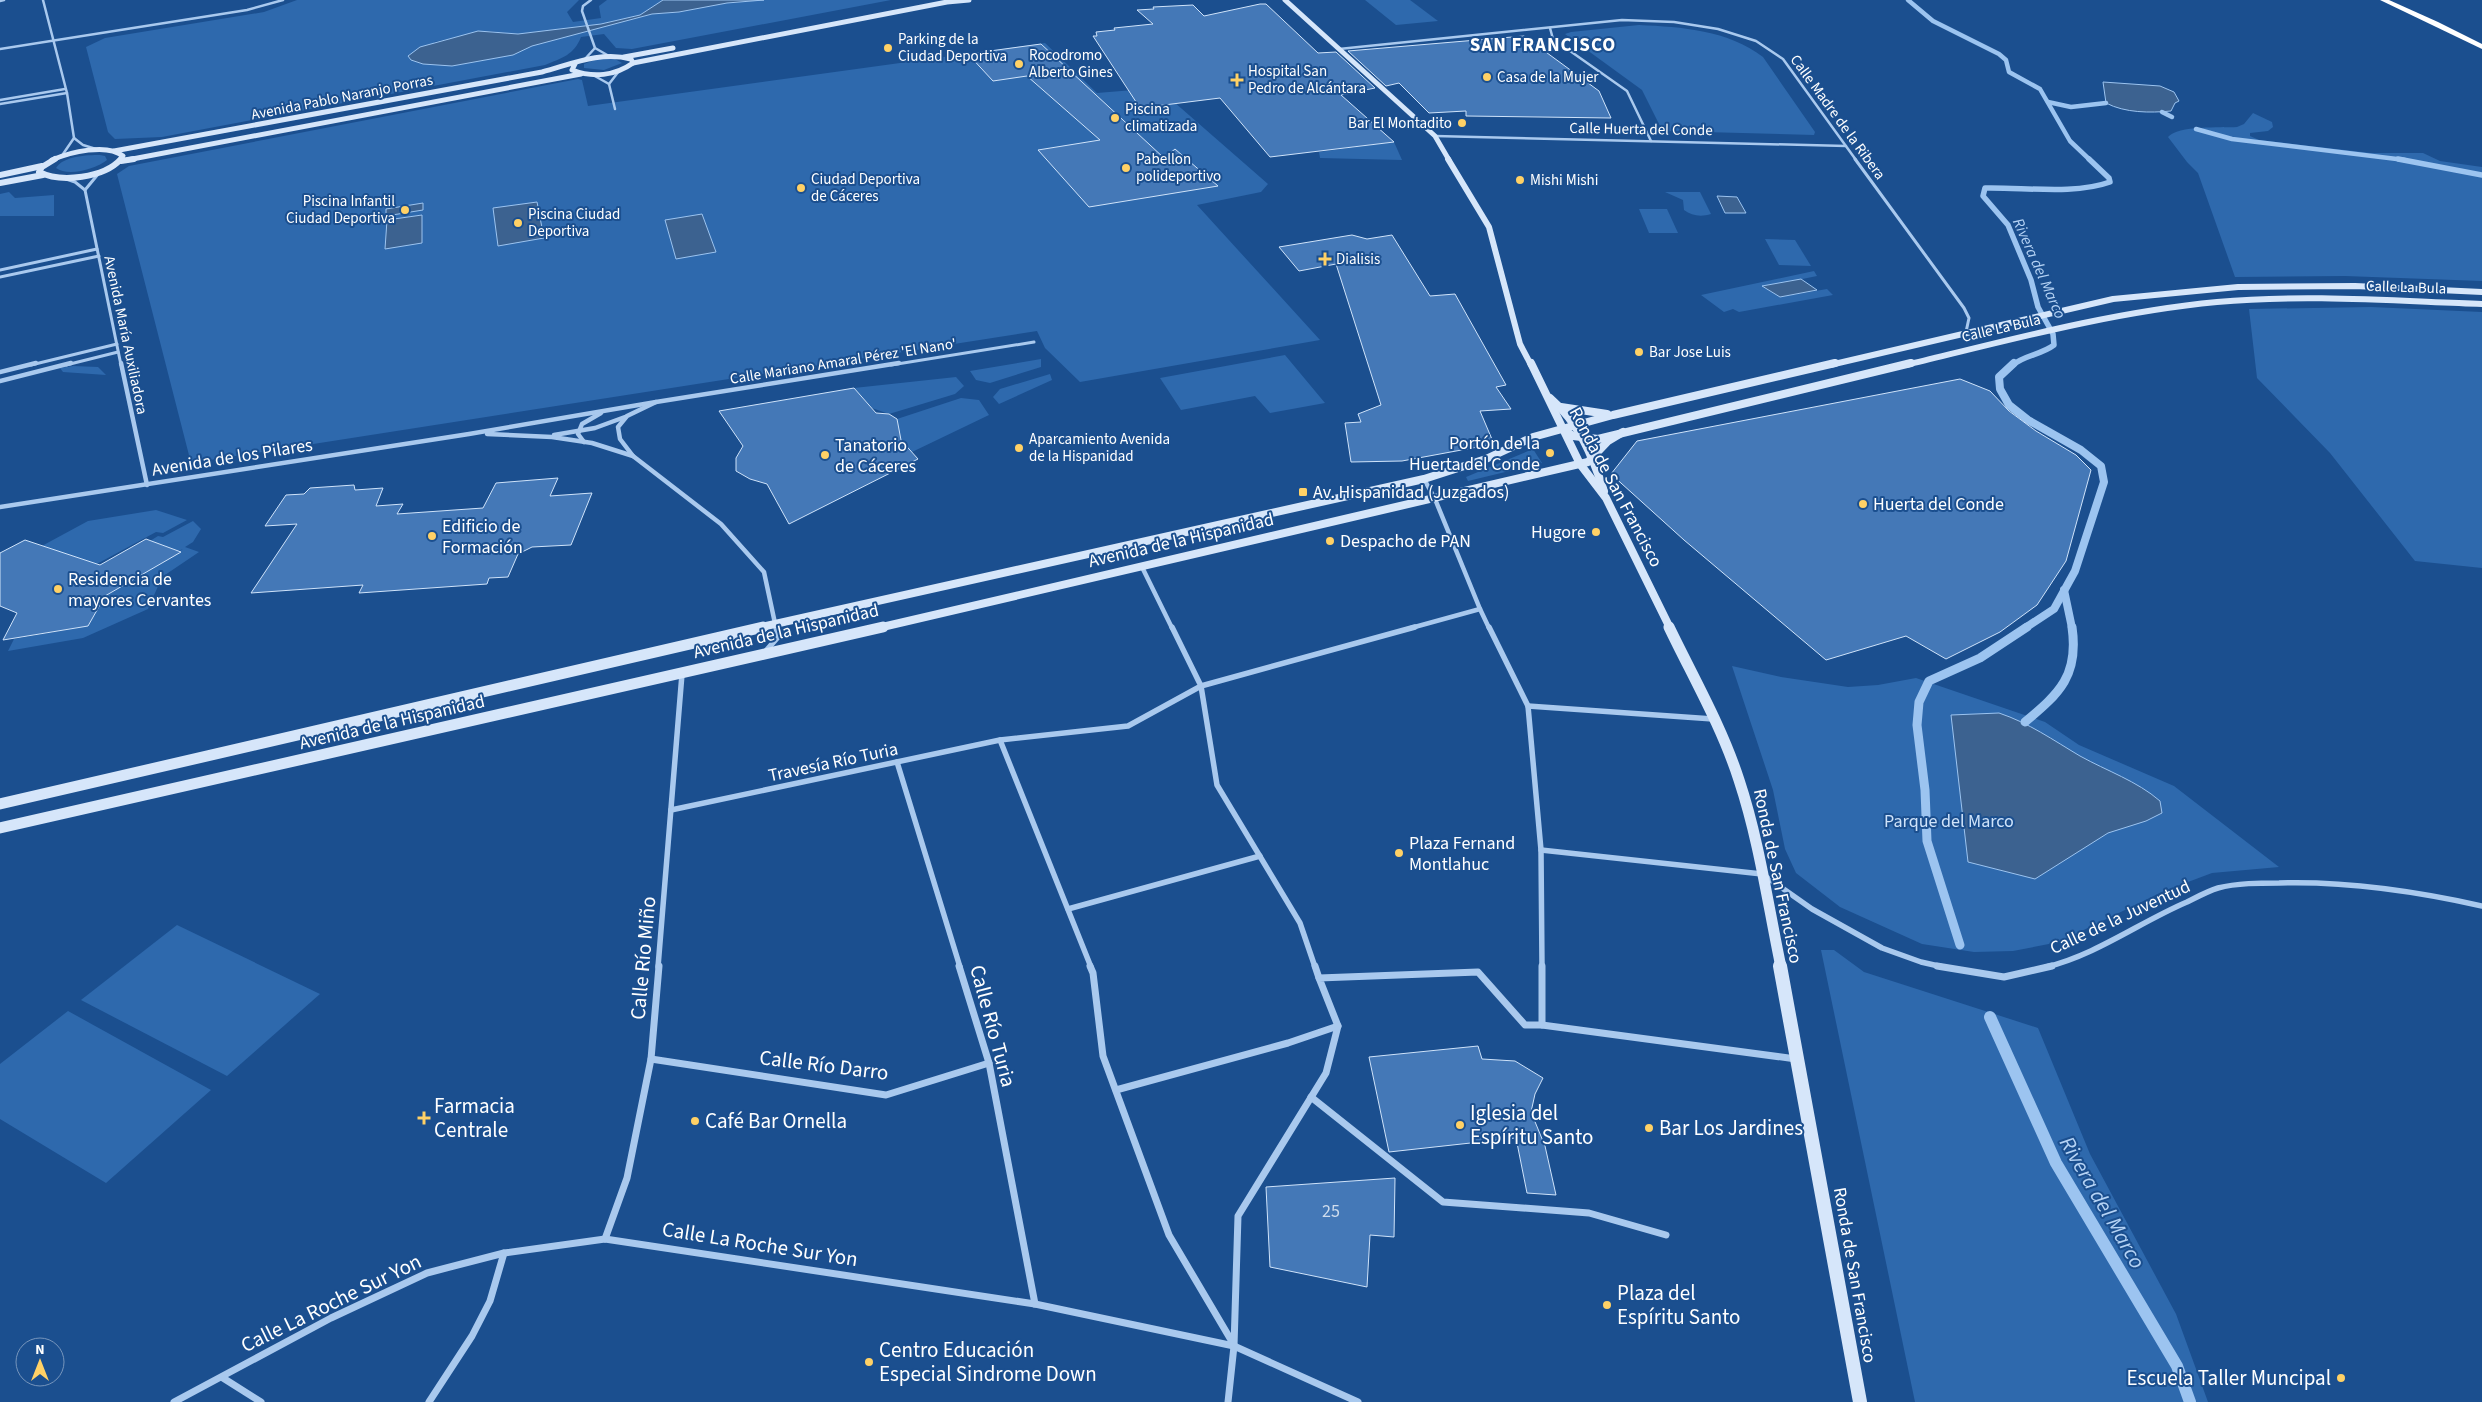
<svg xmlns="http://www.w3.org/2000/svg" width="2482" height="1402" viewBox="0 0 2482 1402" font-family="'Source Sans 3',sans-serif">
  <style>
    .green { fill: #2e69ad }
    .water { fill: #3c6290; stroke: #9cc4f0 }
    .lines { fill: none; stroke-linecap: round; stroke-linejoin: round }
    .stream-far4 { stroke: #9cc4f0; stroke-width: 4.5 }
    .stream-far3 { stroke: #9cc4f0; stroke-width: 5.5 }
    .stream-far2 { stroke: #9cc4f0; stroke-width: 8 }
    .stream-far1 { stroke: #9cc4f0; stroke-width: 9 }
    .stream { stroke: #9cc4f0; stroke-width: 12 }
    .building { fill: #4478b7; stroke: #cfe3fa }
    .street-far4 { stroke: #a9c9ee; stroke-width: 2.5 }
    .street-far3 { stroke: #a9c9ee; stroke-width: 3 }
    .street-far2 { stroke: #a9c9ee; stroke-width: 4.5 }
    .street-far1 { stroke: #a9c9ee; stroke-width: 5.5 }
    .street { stroke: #a9c9ee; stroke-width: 7 }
    .secondary-far4 { stroke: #d6e6fa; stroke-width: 5 }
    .secondary-far3 { stroke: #d6e6fa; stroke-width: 6 }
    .secondary-far2 { stroke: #d6e6fa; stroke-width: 8 }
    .secondary-far1 { stroke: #d6e6fa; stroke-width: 11 }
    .secondary { stroke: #d6e6fa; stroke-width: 14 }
    .highway { fill: #fff; fill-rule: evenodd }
    .poi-dot { fill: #ffd166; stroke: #1b4f8f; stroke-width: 2 }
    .labels { text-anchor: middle; stroke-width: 4; stroke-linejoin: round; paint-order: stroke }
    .far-poi-label { font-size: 15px; fill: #fff; stroke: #1b4f8f; text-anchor: start }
    .far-street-label { font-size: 15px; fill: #fff; stroke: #1b4f8f }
    .far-water-label { font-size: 16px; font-style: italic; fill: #b5d3f5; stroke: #1b4f8f }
    .poi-label { font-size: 18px; fill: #fff; stroke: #1b4f8f; text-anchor: start }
    .street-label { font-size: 18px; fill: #fff; stroke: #1b4f8f }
    .park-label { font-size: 18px; fill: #cfe3fa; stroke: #1b4f8f }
    .near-number-label { font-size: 18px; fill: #d0dded }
    .far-district-label { font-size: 19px; font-weight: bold; letter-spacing: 1px; fill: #fff; stroke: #1b4f8f }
    .near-street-label { font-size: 21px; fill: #fff; stroke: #1b4f8f }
    .near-poi-label { font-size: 21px; fill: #fff; stroke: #1b4f8f; text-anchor: start }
    .near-water-label { font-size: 22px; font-style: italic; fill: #b5d3f5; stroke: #1b4f8f }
  </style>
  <rect width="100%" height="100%" fill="#1b4f8f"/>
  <g class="green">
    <path d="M297,0H579L567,12L573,22L601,18L599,6L607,0H663L640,15L601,24L518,34L487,31L434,42L452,66L512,55L532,46L652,14L679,12L727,3L764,0H891L632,49L616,48L604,34L581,37C574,55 562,58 545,65L162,137L115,139L108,132L86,47L105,38L264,12Z"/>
    <polygon points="1365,0 1410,0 1438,21 1396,25"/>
    <path d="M1639,25C1682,27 1728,30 1763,57L1815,132L1814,135L1666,131L1661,128L1642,90L1565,34L1571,32Z"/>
    <polygon points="1045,43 1097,93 1158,88 1268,184 1261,192 1197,205 1320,340 1080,382 1045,348 1037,331 191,463 117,174 129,166 578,79 582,80 588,106"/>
    <polygon points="597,59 615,59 622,63 604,70 584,68 584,64"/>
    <path d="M2253,113L2272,122L2273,127L2268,131L2250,133V136L2259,140L2371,153H2423L2440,161L2482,167V281L2345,276L2235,277L2198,173L2187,162L2168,137C2178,125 2221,128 2237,127L2244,124Z"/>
    <polygon points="1394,142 1402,160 1320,158 1319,152"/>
    <path d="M100,155L105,156L107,160C96,169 68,177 56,168C63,156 87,155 100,155Z"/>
    <polygon points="9,192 15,198 54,195 54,216 0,216 0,194"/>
    <path d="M1665,192H1700L1711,214C1701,217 1692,216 1684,210L1683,200Z"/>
    <polygon points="1639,209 1667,209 1678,233 1649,233"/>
    <polygon points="1765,239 1795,240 1811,266 1779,265"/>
    <polygon points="1814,271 1817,276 1763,287 1780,297 1827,289 1833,295 1739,312 1733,309 1724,312 1701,295"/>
    <polygon points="2371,307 2482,312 2482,568 2415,561 2330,453 2257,378 2249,309"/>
    <polygon points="1285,355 1325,403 1270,413 1255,396 1181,410 1160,378"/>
    <polygon points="1041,359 1041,367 990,383 976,380 970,371"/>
    <polygon points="73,366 98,367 106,375 63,372 60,368"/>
    <polygon points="1050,374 1052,380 999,404 993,397 1000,389"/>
    <polygon points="956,377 964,386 955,394 889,414 872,408 854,388"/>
    <polygon points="961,398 979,400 989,415 912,452 894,433 898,426 897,419"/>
    <polygon points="1533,449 1542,463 1468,481 1466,477"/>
    <polygon points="156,510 187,520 163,533 156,532 80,573 27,554 88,521"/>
    <polygon points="193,521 201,529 193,542 185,547 199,552 162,577 148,609 83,638 8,651 14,639 88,626 105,596 183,549 178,551 150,541 158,536 163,537"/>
    <polygon points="1732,666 1781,677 1848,687 1878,685 1916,678 2045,722 2079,745 2174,786 2279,867 2212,873 2164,891 2059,942 2013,951 1974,952 1922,944 1840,907 1796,873 1785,849 1773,790"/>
    <polygon points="177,925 320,994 227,1076 81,1000"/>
    <polygon points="1821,950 1834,950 1864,972 2038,1028 2090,1154 2176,1314 2208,1402 1915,1402"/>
    <polygon points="68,1011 211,1090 106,1183 0,1119 0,1064"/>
  </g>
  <g class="water">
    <polygon points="663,0 764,0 727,3 679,12 652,14 532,46 513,55 452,66 423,64 411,60 408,56 420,47 478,31 518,34 601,24 640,15"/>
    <path d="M2103,82L2160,86L2174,92L2179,101L2175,103L2171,111C2150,113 2125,113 2106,103Z"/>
    <polygon points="1717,196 1737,197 1746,213 1725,213"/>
    <polygon points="537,202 544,238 498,246 493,208"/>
    <polygon points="423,203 423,210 386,216 386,209"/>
    <polygon points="702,214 716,252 676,259 665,220"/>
    <polygon points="422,215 422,243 385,249 387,220"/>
    <polygon points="1801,279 1817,290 1780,297 1762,286"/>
    <path d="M1999,713C2029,723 2053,740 2080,756C2107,771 2137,781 2160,801L2162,813L2146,821L2108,833L2035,879L1968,862L1951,715Z"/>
  </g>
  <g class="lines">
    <g class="stream-far4">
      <polyline points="1908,0 1933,21 1999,54 2006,60 2009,72 2040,89 2070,141 2090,160"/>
      <polyline points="2048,102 2071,107 2106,103"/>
      <polyline points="2162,112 2172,117"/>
      <polyline points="2196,129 2232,139 2405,160"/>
    </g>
    <g class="stream-far3">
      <polyline points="2398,159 2482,175"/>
      <path d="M2013,365C2024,355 2041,355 2054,345L2053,334L2038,307L2031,280L2008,225L1983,196L1985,188C2023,187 2074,195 2110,182L2109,178L2089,159"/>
    </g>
    <g class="stream-far2">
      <polyline points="2014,363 1999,377 2000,389 2009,405 2028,420 2081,450 2101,466 2104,482 2075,571 2054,609 2025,628"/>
      <polyline points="2064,590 2072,628"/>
    </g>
    <g class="stream-far1">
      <path d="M2025,722C2060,693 2079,675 2072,627"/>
      <polyline points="1960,945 1927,841 1925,790 1917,725 1919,702 1929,681 1980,658 2027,627"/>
    </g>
    <polyline class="stream" points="1990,1017 2056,1163 2177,1366 2190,1402"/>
  </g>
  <g class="building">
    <polygon points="1260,4 1266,4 1318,53 1336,52 1375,88 1341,95 1394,142 1270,157 1220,98 1140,108 1093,36 1097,36 1096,32 1115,30 1114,28 1153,24 1137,10 1154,9 1153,7 1193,5 1204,16"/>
    <polygon points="1524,36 1599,91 1611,118 1466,116 1466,111 1429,113 1399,83 1386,86 1348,51"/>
    <polygon points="1041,44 1164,158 1175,149 1218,186 1089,207 1038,150 1100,140 1027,76 993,81 968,54"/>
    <polygon points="1352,235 1367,239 1392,235 1430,296 1455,294 1506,385 1496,387 1511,409 1480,411 1494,444 1402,461 1351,462 1345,423 1361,422 1358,414 1381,405 1336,264 1299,271 1279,247"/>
    <polygon points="1960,379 1990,391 2009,411 2036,431 2076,455 2091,470 2066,561 2037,605 2000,632 1946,659 1906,636 1826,660 1684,540 1611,474 1637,441"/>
    <polygon points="854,388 876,413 889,414 897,419 901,440 918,459 789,524 767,484 750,479 736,471 736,458 743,446 719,411"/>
    <polygon points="558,478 550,496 592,493 571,545 532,547 518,554 508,577 489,578 487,584 359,593 363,585 251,593 297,524 265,526 286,495 304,494 310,488 354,485 355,490 383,488 376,506 403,504 397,514 483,508 496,483"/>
    <polygon points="146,539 181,552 105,596 88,626 3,640 17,613 0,606 0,553 25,540 100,565"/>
    <polygon points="1478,1046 1482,1059 1515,1061 1543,1078 1535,1094 1531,1112 1545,1146 1556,1195 1527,1193 1516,1138 1389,1152 1369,1057"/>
    <polygon points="1395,1178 1394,1237 1370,1235 1367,1287 1270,1267 1266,1187"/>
  </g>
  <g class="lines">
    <g class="street-far4">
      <polyline points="43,0 67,93 74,138 61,157"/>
      <polyline points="591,0 583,6 582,11 595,48 609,56"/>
      <polyline points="0,1 4,0"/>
      <polyline points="1550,28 1553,39 1627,91 1651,141"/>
      <polyline points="0,49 247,10 283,0"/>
      <polyline points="1339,49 1622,20 1674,22 1718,29 1756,41 1783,59 1856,160"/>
      <polyline points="584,60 595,48"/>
      <polyline points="593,75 609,84 615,109"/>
      <polyline points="609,84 619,71"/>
      <polyline points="0,100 65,89"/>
      <polyline points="0,104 67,93"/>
      <polyline points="1435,136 1846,146"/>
      <polyline points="74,138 83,145 96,149"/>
    </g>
    <g class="street-far3">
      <polyline points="1855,159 1964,308 1969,318 1966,332"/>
      <polyline points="66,179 75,182 85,190 121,365"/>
      <polyline points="85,190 99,173"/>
      <polyline points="0,270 97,249"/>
      <polyline points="0,277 99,256"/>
      <polyline points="31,365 117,344"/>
      <polyline points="66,365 118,352"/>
      <polyline points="891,365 1034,342"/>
    </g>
    <g class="street-far2">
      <polyline points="121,363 147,485"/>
      <polyline points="0,372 36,363"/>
      <polyline points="0,381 71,363"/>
      <polyline points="487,434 552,437 592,443 633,456 721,524 764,572 776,628"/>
      <polyline points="554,435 595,428 625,417"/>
      <polyline points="584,442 578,434 582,424 601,413"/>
      <polyline points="633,456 620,439 618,427 627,416 656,402 899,363"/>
      <polyline points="0,507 469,434 656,402"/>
      <polyline points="1142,567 1172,628"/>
      <polyline points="1480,609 1489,628"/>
      <polyline points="1411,628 1480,609 1435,499 1424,479"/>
    </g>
    <g class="street-far1">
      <polyline points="1489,627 1528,706 1541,850 1542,967"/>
      <polyline points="765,652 778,637 776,627"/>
      <polyline points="1528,706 1713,719"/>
      <polyline points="1000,740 1091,967"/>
      <polyline points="897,762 960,967"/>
      <polyline points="671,810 1000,740 1128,726 1201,686 1172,627"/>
      <polyline points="1541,850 1762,874 1812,909 1882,948 1921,962 1943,967"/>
      <polyline points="1068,909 1260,856"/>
      <polyline points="658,967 682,674"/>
      <polyline points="1315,967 1300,923 1217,785 1201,686 1415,627"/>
      <path d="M2046,967C2096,955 2140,922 2187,902C2197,897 2208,891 2218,888C2237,883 2260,883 2279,883C2347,881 2415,891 2482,906"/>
    </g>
    <g class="street">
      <polyline points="959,966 989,1063 1035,1304"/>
      <polyline points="1090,966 1093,973 1103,1056 1169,1235 1234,1345"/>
      <polyline points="1315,966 1319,978"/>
      <polyline points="1937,966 2004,977 2052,966"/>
      <polyline points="1542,1025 1796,1059"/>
      <polyline points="651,1059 886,1095 989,1063"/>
      <polyline points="1116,1090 1288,1043 1338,1026"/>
      <polyline points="1311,1097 1443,1202 1589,1213 1666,1235"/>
      <polyline points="605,1239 627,1178 651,1059 659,966"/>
      <polyline points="223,1378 261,1402"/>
      <polyline points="174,1402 331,1318 427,1273 504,1253 605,1239 1035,1304 1234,1346 1358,1402"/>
      <polyline points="429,1402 472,1336 490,1301 504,1253"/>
      <polyline points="1228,1402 1234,1346 1238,1216 1326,1073 1338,1026 1319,978 1478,972 1525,1025 1542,1025 1542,966"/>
    </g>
    <g class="secondary-far4">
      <polyline points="1285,0 1435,136 1449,160"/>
      <polyline points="624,57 673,48"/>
      <polyline points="633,63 947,2 969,0"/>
      <path d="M114,151L542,72C572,64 600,51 631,59L633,63C615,76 593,78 572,70L575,64"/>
      <path d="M52,160C70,152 107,143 123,156L120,160"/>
      <polyline points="127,160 581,74"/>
    </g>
    <g class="secondary-far3">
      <path d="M55,159L42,167L39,172C61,183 104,178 121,159"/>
      <polyline points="1448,159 1489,227 1520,344 1531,365"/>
      <polyline points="121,161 134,159"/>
      <polyline points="0,175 42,166"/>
      <polyline points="0,183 43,175"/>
      <polyline points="1830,365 2113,299 2238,287 2355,286 2482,292"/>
      <path d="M1906,365C2009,340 2112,312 2217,302C2305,294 2394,301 2482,304"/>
    </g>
    <g class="secondary-far2">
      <polyline points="1531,363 1580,464 1606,498 1670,628"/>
      <path d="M1550,398C1579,423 1592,455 1604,491"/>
      <polyline points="1561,407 1607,414"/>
      <polyline points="1563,429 1573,436 1598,439 1911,363"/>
      <polyline points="757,628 1424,479 1486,459 1533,437 1613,415 1835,363"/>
      <polyline points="878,628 1588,462 1608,441 1623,432"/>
    </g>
    <g class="secondary-far1">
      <path d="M1669,627C1693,677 1722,727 1739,780C1759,840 1768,905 1781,967"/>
      <polyline points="0,804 763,627"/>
      <polyline points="0,828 883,627"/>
    </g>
    <polyline class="secondary" points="1780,966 1860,1402"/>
    <polygon class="highway" points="2380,0 2389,0 2438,22 2482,44 2482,49"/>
  </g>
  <g class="poi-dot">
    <circle cx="888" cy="48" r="5"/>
    <circle cx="1019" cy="64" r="5"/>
    <circle cx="1487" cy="77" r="5"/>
    <path d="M1234.5 72.5h5v5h5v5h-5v5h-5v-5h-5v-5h5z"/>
    <circle cx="1115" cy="118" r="5"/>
    <circle cx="1462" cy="123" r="5"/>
    <circle cx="1126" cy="168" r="5"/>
    <circle cx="1520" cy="180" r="5"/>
    <circle cx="801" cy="188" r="5"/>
    <circle cx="405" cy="210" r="5"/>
    <circle cx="518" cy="223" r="5"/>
    <path d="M1322.5 251.5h5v5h5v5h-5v5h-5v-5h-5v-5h5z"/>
    <circle cx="1639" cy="352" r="5"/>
    <circle cx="1019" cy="448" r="5"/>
    <circle cx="1550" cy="453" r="5"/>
    <circle cx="825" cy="455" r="5"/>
    <rect x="1298" y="487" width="10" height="10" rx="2.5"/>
    <circle cx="1863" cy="504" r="5"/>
    <circle cx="1596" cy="532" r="5"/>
    <circle cx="432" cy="536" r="5"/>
    <circle cx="1330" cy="541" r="5"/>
    <circle cx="58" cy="589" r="5"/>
    <circle cx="1399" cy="853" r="5"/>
    <path d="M421.5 1110.5h5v5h5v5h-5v5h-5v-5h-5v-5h5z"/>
    <circle cx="695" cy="1121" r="5"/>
    <circle cx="1460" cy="1125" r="5"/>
    <circle cx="1649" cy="1128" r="5"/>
    <circle cx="1607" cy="1305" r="5"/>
    <circle cx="869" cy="1362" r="5"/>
    <circle cx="2341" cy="1378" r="5"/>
  </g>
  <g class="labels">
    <g class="far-poi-label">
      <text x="898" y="44">Parking de la<tspan x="898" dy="17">Ciudad Deportiva</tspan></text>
      <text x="1029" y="60">Rocodromo<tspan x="1029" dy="17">Alberto Gines</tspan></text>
      <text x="1248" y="76">Hospital San<tspan x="1248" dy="17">Pedro de Alcántara</tspan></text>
      <text x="1497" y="82">Casa de la Mujer</text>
      <text x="1125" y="114">Piscina<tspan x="1125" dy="17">climatizada</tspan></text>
      <text x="1452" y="128" text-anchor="end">Bar El Montadito</text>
      <text x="1136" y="164">Pabellon<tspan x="1136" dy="17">polideportivo</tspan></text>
      <text x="811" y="184">Ciudad Deportiva<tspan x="811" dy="17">de Cáceres</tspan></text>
      <text x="1530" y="185">Mishi Mishi</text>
      <text x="395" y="206" text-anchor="end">Piscina Infantil<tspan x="395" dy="17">Ciudad Deportiva</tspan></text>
      <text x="528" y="219">Piscina Ciudad<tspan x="528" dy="17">Deportiva</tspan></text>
      <text x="1336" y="264">Dialisis</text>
      <text x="1649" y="357">Bar Jose Luis</text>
      <text x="1029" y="444">Aparcamiento Avenida<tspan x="1029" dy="17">de la Hispanidad</tspan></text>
    </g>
    <g class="far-street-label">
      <text transform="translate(342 97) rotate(-11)" y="5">Avenida Pablo Naranjo Porras</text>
      <text transform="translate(1838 117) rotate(54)" y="5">Calle Madre de la Ribera</text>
      <text transform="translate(1641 129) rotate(1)" y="5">Calle Huerta del Conde</text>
      <text transform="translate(2406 287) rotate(2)" y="5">Calle La Bula</text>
      <text transform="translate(2001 328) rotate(-13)" y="5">Calle La Bula</text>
      <text transform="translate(126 335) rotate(78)" y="5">Avenida María Auxiliadora</text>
      <text transform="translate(843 361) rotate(-9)" y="5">Calle Mariano Amaral Pérez 'El Nano'</text>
    </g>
    <g class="far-water-label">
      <text transform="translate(2040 268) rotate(66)" y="6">Rivera del Marco</text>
    </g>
    <g class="poi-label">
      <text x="1540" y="449" text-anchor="end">Portón de la<tspan x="1540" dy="21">Huerta del Conde</tspan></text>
      <text x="835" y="451">Tanatorio<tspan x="835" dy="21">de Cáceres</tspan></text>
      <text x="1313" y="498">Av. Hispanidad (Juzgados)</text>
      <text x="1873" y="510">Huerta del Conde</text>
      <text x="442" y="532">Edificio de<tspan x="442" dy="21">Formación</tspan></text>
      <text x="1586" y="538" text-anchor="end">Hugore</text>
      <text x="1340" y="547">Despacho de PAN</text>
      <text x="68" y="585">Residencia de<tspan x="68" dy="21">mayores Cervantes</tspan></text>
      <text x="1409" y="849">Plaza Fernand<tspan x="1409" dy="21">Montlahuc</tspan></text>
    </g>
    <g class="street-label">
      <text transform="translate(232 457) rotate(-9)" y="6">Avenida de los Pilares</text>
      <text transform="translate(1616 487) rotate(62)" y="6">Ronda de San Francisco</text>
      <text transform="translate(1181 540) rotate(-13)" y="6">Avenida de la Hispanidad</text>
      <text transform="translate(786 631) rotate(-13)" y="6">Avenida de la Hispanidad</text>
      <text transform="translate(392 722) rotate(-13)" y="6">Avenida de la Hispanidad</text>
      <text transform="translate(833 762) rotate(-12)" y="6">Travesía Río Turia</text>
      <text transform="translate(1778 876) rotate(78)" y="6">Ronda de San Francisco</text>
      <text transform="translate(2120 917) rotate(-25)" y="6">Calle de la Juventud</text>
      <text transform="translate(1855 1275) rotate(80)" y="6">Ronda de San Francisco</text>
    </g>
    <g class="park-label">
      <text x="1949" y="827">Parque del Marco</text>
    </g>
    <g class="near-number-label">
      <text x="1331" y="1217">25</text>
    </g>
    <g class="far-district-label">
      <text x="1543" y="51">SAN FRANCISCO</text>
    </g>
    <g class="near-street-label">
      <text transform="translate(643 958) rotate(-85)" y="7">Calle Río Miño</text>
      <text transform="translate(993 1026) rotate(75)" y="7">Calle Río Turia</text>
      <text transform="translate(824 1065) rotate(7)" y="7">Calle Río Darro</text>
      <text transform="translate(760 1244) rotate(9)" y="7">Calle La Roche Sur Yon</text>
      <text transform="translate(331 1303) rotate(-26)" y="7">Calle La Roche Sur Yon</text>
    </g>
    <g class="near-poi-label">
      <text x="434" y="1113">Farmacia<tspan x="434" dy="24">Centrale</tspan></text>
      <text x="1470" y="1120">Iglesia del<tspan x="1470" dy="24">Espíritu Santo</tspan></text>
      <text x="705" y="1128">Café Bar Ornella</text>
      <text x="1659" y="1135">Bar Los Jardines</text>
      <text x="1617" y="1300">Plaza del<tspan x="1617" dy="24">Espíritu Santo</tspan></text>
      <text x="879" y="1357">Centro Educación<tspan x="879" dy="24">Especial Sindrome Down</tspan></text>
      <text x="2331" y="1385" text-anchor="end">Escuela Taller Muncipal</text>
    </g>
    <g class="near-water-label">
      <text transform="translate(2103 1202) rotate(60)" y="8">Rivera del Marco</text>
    </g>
  </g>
  <g transform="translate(40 1362)"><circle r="24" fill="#1b4f8f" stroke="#7695bc"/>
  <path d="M0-4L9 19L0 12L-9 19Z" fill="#ffd166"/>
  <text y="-8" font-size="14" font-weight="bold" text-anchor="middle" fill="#ffffff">N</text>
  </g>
</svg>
